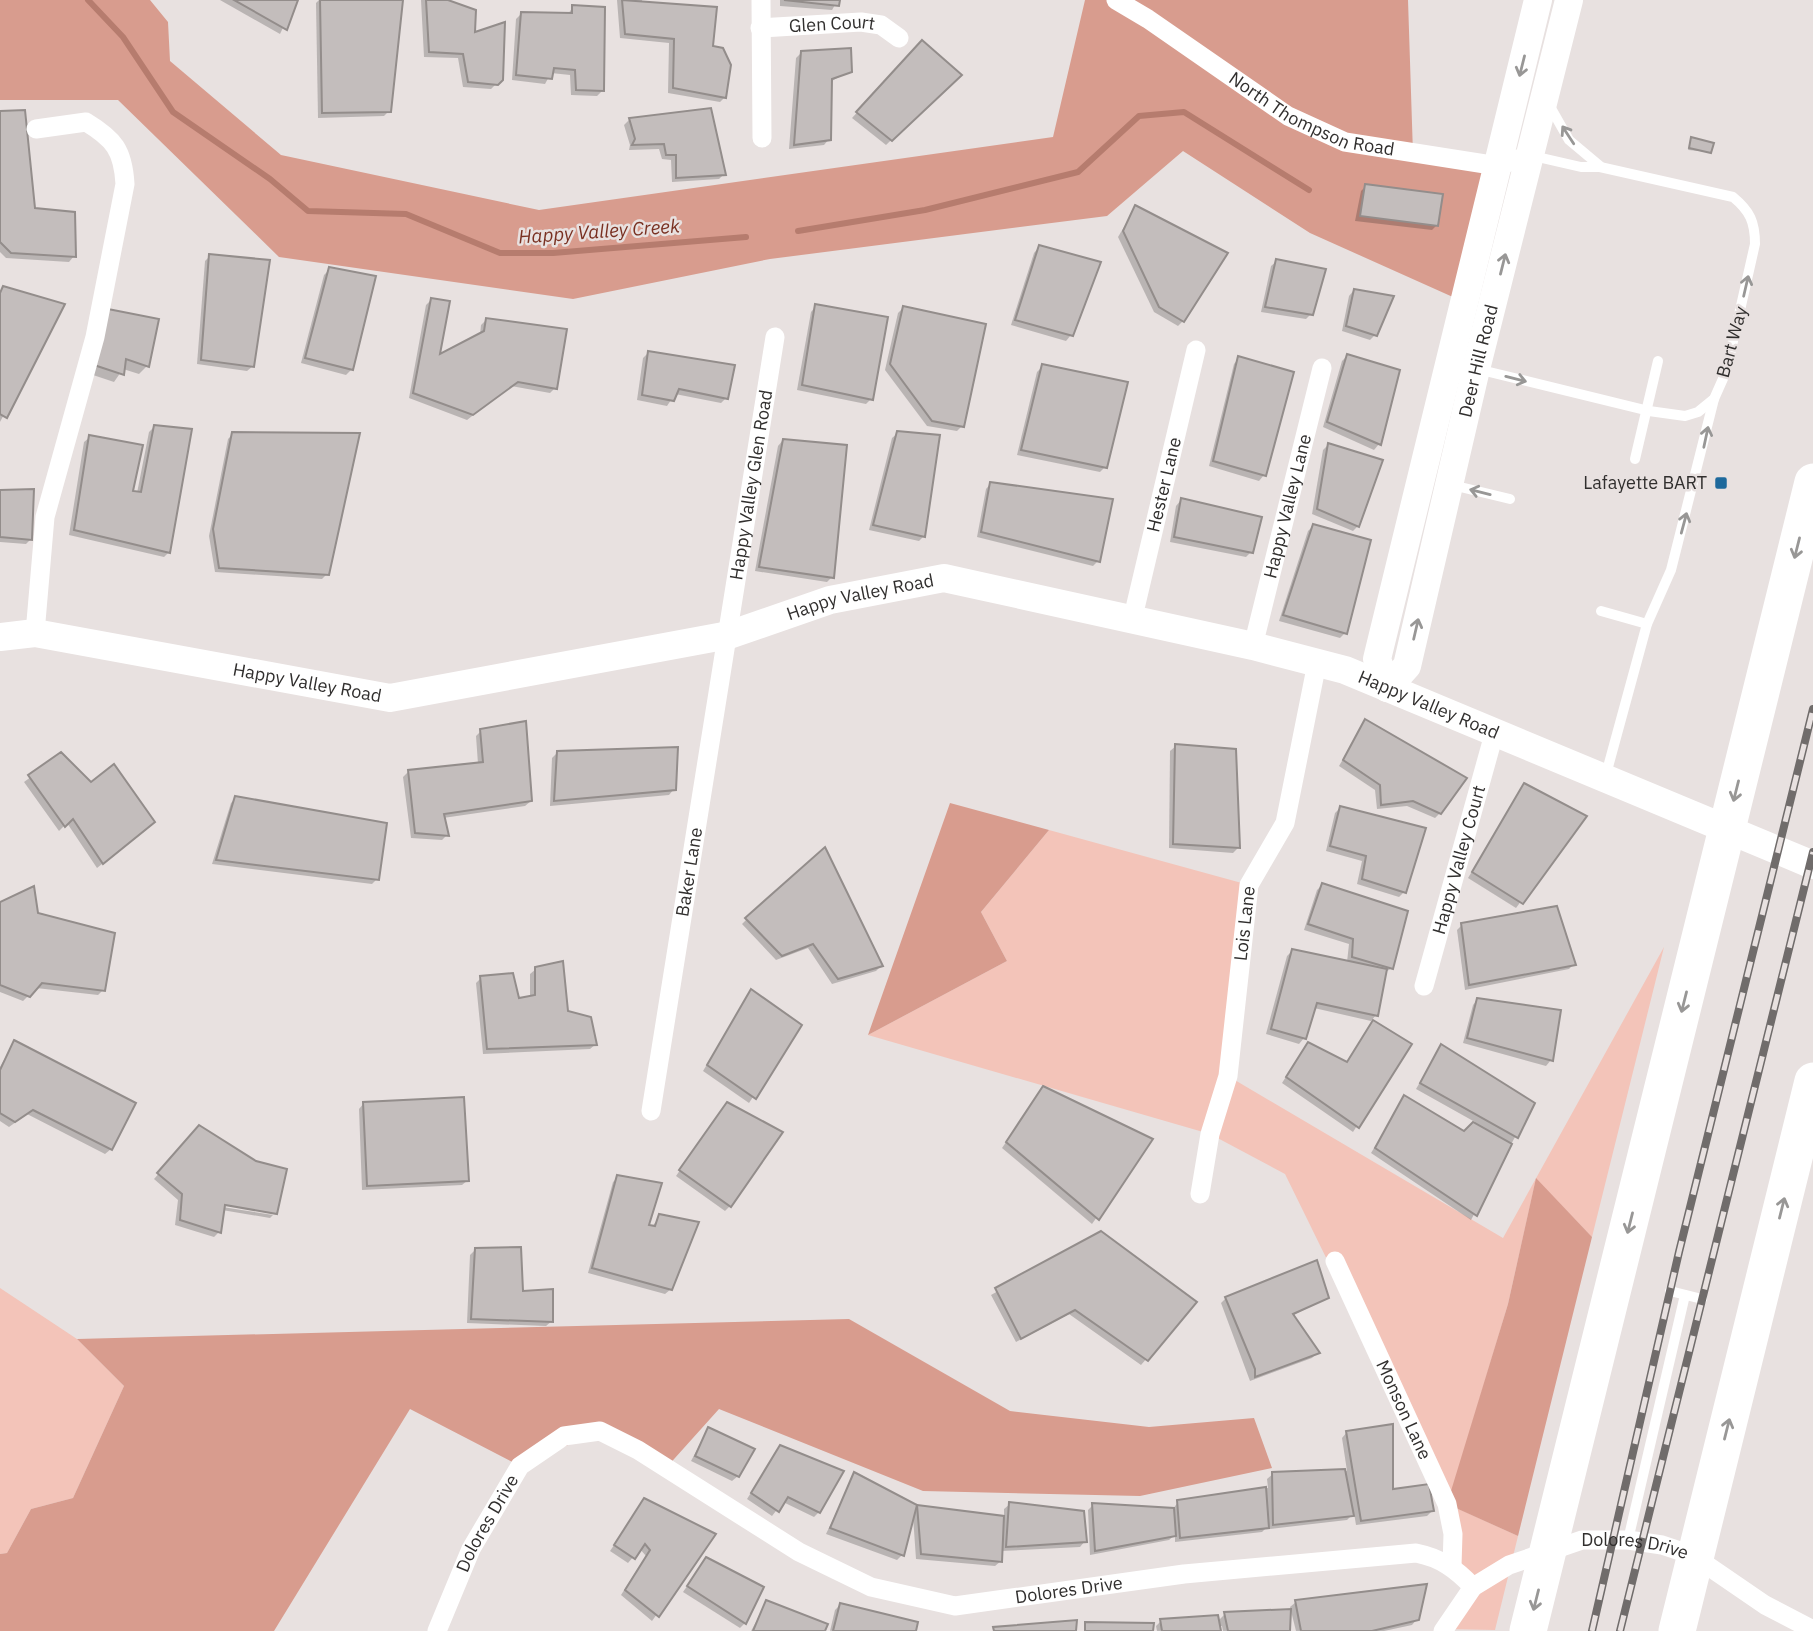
<svg xmlns="http://www.w3.org/2000/svg" width="1813" height="1631" viewBox="0 0 1813 1631" font-family="'IBM Plex Sans',sans-serif">
  <style>
    .green { fill: #f3c4b9 }
    .forest { fill: #d89c8e }
    .shadow { fill: #0003 }
    .lines { fill: none; stroke-linecap: round; stroke-linejoin: round }
    .stream { stroke: #b67c6e; stroke-width: 6 }
    .building { fill: #c3bdbc; stroke: #938d8b; stroke-width: 2 }
    .lane { stroke: #fff; stroke-width: 10 }
    .street { stroke: #fff; stroke-width: 19 }
    .secondary { stroke: #fff; stroke-width: 28 }
    .highway { stroke: #fff; stroke-width: 37 }
    .rail-casing { stroke: #706c6b; stroke-width: 8 }
    .rail { stroke: #e8e1e0; stroke-width: 5; stroke-dasharray: 16; stroke-linecap: butt }
    .oneway { stroke: #989796 }
    .poi-dot { fill: #1e699c; stroke: #e8e1e0; stroke-width: 2.5 }
    .labels { text-anchor: middle; stroke-width: 5; stroke-linejoin: round; paint-order: stroke }
    .street-label { font-size: 18px; fill: #312f2e; stroke: #e8e1e0 }
    .poi-label { font-size: 18px; fill: #312f2e; stroke: #e8e1e0; text-anchor: end }
    .water-label { font-size: 19px; font-style: italic; fill: #793021; stroke: #e8e1e0 }
  </style>
  <rect width="100%" height="100%" fill="#e8e1e0"/>
  <g class="green">
    <polygon points="1049,830 1249,885 1228,1076 1503,1238 1664,947 1592,1237 1536,1179 1508,1304 1448,1504 1518,1536 1495,1630 1444,1629 1469,1582 1448,1563 1447,1504 1285,1174 1210,1134 868,1035 1007,961 981,912"/>
    <polygon points="0,1288 77,1339 124,1386 73,1498 31,1509 7,1553 0,1554"/>
  </g>
  <g class="forest">
    <polygon points="0,0 150,0 168,22 170,61 281,155 539,210 1053,137 1085,0 1408,0 1413,154 1498,166 1464,302 1310,233 1183,151 1107,216 770,259 573,299 279,257 118,100 0,100"/>
    <polygon points="950,803 1049,830 981,912 1007,961 868,1035"/>
    <polygon points="1536,1178 1592,1237 1518,1536 1447,1504 1508,1304"/>
    <polygon points="849,1319 1010,1411 1149,1427 1254,1418 1272,1468 1140,1496 923,1491 719,1409 666,1468 600,1431 520,1466 410,1409 274,1631 0,1631 0,1554 7,1553 31,1509 73,1498 124,1386 77,1339"/>
  </g>
  <g class="shadow">
    <polygon points="220,0 296,0 280,34"/>
    <polygon points="319,0 401,0 389,111 384,116 318,118 316,3"/>
    <polygon points="421,0 443,0 473,34 501,79 491,89 463,87 458,58 424,57"/>
    <polygon points="617,0 642,0 642,4 712,47 725,97 720,102 668,93 669,43 620,38"/>
    <polygon points="780,0 838,0 832,10 780,6"/>
    <polygon points="573,7 603,90 597,96 571,95 570,75 551,73 545,84 512,80 516,19 522,13 568,14"/>
    <polygon points="922,42 959,75 886,145 852,118"/>
    <polygon points="802,52 850,71 830,82 829,139 824,145 789,149 796,58"/>
    <polygon points="710,110 724,174 719,179 672,182 671,160 662,159 659,149 629,150 630,145 624,125 629,120"/>
    <polygon points="0,113 34,209 74,256 69,262 6,258 0,252"/>
    <polygon points="1692,139 1710,152 1688,150"/>
    <polygon points="1366,186 1437,225 1432,230 1355,221 1361,191"/>
    <polygon points="1136,207 1183,321 1178,326 1154,312 1118,237"/>
    <polygon points="1039,247 1071,335 1066,341 1011,325 1034,253"/>
    <polygon points="210,256 253,366 247,371 197,364 205,261"/>
    <polygon points="1277,261 1311,314 1306,319 1261,312 1271,266"/>
    <polygon points="330,269 374,278 351,370 346,375 301,363 324,275"/>
    <polygon points="3,288 62,305 0,422 0,292"/>
    <polygon points="1354,290 1375,335 1370,340 1342,331 1349,296"/>
    <polygon points="431,300 438,357 480,335 481,325 486,320 555,388 550,393 511,386 467,420 409,398 426,305"/>
    <polygon points="816,306 871,399 866,404 797,390 811,312"/>
    <polygon points="903,308 962,426 957,431 927,426 885,370 898,313"/>
    <polygon points="100,319 147,366 139,374 123,369 114,382 87,373"/>
    <polygon points="648,353 726,398 721,403 675,394 667,406 637,400 643,358"/>
    <polygon points="1347,356 1398,372 1379,444 1374,450 1323,427 1342,361"/>
    <polygon points="1239,358 1264,475 1259,481 1209,466 1234,364"/>
    <polygon points="1043,366 1105,467 1100,472 1017,455 1037,372"/>
    <polygon points="154,427 169,552 164,557 69,535 84,442 90,437 131,492 137,493 149,432"/>
    <polygon points="898,433 924,536 919,541 869,530 892,438"/>
    <polygon points="233,434 327,574 322,579 215,572 209,536 228,439"/>
    <polygon points="783,440 832,577 827,582 755,571 778,446"/>
    <polygon points="1328,445 1358,526 1353,531 1312,514 1323,450"/>
    <polygon points="991,483 1098,561 1093,566 977,537 986,489"/>
    <polygon points="0,491 31,539 26,544 0,542"/>
    <polygon points="1181,500 1251,552 1246,557 1170,542 1176,506"/>
    <polygon points="1313,526 1345,633 1340,638 1279,621 1308,531"/>
    <polygon points="1365,722 1440,813 1435,818 1407,806 1377,809 1375,790 1339,766"/>
    <polygon points="481,731 531,801 525,806 443,818 447,835 442,840 411,838 403,777 408,772 478,764 476,736"/>
    <polygon points="1176,746 1238,848 1233,853 1169,848 1170,751"/>
    <polygon points="558,752 674,789 669,795 550,806 552,758"/>
    <polygon points="61,755 91,784 148,827 97,868 67,823 59,831 24,782"/>
    <polygon points="1525,785 1584,817 1516,908 1468,878"/>
    <polygon points="236,798 377,879 372,884 212,864 231,803"/>
    <polygon points="1340,808 1404,892 1399,897 1357,884 1362,861 1326,851 1335,813"/>
    <polygon points="1322,885 1392,968 1384,973 1376,1015 1371,1021 1314,1008 1304,1038 1299,1044 1266,1034 1287,956 1292,951 1347,962 1349,944 1304,930 1317,890"/>
    <polygon points="0,904 36,914 103,990 98,995 36,988 23,1001 0,992"/>
    <polygon points="747,919 881,966 876,971 832,984 808,948 776,960 742,924"/>
    <polygon points="1462,925 1574,964 1569,969 1465,990 1457,930"/>
    <polygon points="536,969 567,1013 596,1044 590,1049 483,1054 476,983 481,978 517,1000 530,998 530,974"/>
    <polygon points="751,992 800,1026 749,1103 703,1071"/>
    <polygon points="1478,999 1551,1060 1546,1066 1463,1043 1473,1005"/>
    <polygon points="1373,1022 1410,1044 1353,1132 1282,1083 1303,1050 1346,1063"/>
    <polygon points="14,1042 111,1149 105,1154 27,1114 9,1127 0,1121 0,1067"/>
    <polygon points="1441,1046 1533,1103 1471,1220 1371,1153 1405,1098 1464,1133 1475,1122 1416,1089"/>
    <polygon points="1043,1088 1151,1140 1092,1224 1002,1148"/>
    <polygon points="364,1103 468,1180 462,1185 362,1190 359,1109"/>
    <polygon points="722,1109 730,1206 725,1211 676,1176"/>
    <polygon points="200,1127 256,1162 285,1170 274,1214 274,1212 217,1202 216,1206 273,1215 270,1218 222,1210 219,1232 214,1237 175,1225 178,1200 154,1179"/>
    <polygon points="618,1177 647,1226 652,1227 660,1216 671,1289 665,1294 588,1273 613,1182"/>
    <polygon points="1101,1233 1195,1303 1141,1365 1069,1314 1016,1342 991,1295"/>
    <polygon points="475,1250 521,1293 552,1321 546,1326 467,1323 470,1255"/>
    <polygon points="1226,1298 1327,1298 1292,1316 1317,1353 1312,1358 1250,1381 1221,1303"/>
    <polygon points="708,1429 738,1476 732,1481 691,1461"/>
    <polygon points="1347,1432 1391,1491 1433,1510 1427,1516 1356,1525 1354,1513 1347,1520 1269,1529 1269,1525 1262,1532 1175,1542 1175,1535 1169,1540 1090,1555 1088,1510 1093,1505 1173,1509 1178,1502 1268,1488 1267,1479 1273,1474 1347,1471 1342,1438"/>
    <polygon points="780,1447 819,1512 814,1517 783,1502 772,1516 747,1499"/>
    <polygon points="854,1475 913,1512 917,1507 1004,1518 1004,1509 1010,1504 1085,1541 1080,1547 1001,1551 1001,1561 995,1566 916,1559 913,1516 902,1555 897,1560 826,1534"/>
    <polygon points="644,1501 713,1535 652,1621 621,1595 646,1556 640,1549 628,1563 610,1551"/>
    <polygon points="706,1559 745,1623 740,1628 683,1592"/>
    <polygon points="767,1602 823,1631 751,1631"/>
    <polygon points="1296,1602 1417,1619 1412,1625 1384,1631 1296,1631 1290,1607"/>
    <polygon points="840,1605 914,1631 830,1631 835,1610"/>
    <polygon points="1225,1614 1288,1631 1223,1631 1222,1626 1218,1626 1219,1631 1157,1631 1156,1626 1161,1621 1217,1622"/>
  </g>
  <g class="lines">
    <g class="stream">
      <polyline points="88,0 123,37 173,112 270,179 308,211 406,214 500,253 553,253 746,237"/>
      <polyline points="798,231 925,210 1078,172 1139,116 1184,112 1309,190"/>
    </g>
  </g>
  <g class="building">
    <polygon points="234,0 298,0 287,30"/>
    <polygon points="320,0 403,0 391,112 322,113"/>
    <polygon points="426,0 448,0 476,10 475,32 505,22 503,80 498,85 468,82 463,54 429,52"/>
    <polygon points="622,0 717,7 713,46 723,48 731,65 726,98 673,88 674,39 625,34"/>
    <polygon points="784,0 840,0 839,6"/>
    <polygon points="572,5 605,7 604,91 576,90 575,70 554,68 552,79 516,75 521,12 572,13"/>
    <polygon points="922,40 962,75 892,141 856,112"/>
    <polygon points="851,48 852,72 832,79 831,140 794,145 801,51"/>
    <polygon points="711,108 726,175 676,178 676,155 666,155 664,144 632,145 635,139 629,118"/>
    <polygon points="25,110 35,208 75,212 76,257 11,253 0,242 0,111"/>
    <polygon points="1691,137 1714,143 1711,153 1689,148"/>
    <polygon points="1365,184 1443,194 1438,226 1360,216"/>
    <polygon points="1135,205 1228,253 1184,322 1159,307 1123,231"/>
    <polygon points="1039,245 1101,262 1073,336 1015,320"/>
    <polygon points="209,254 270,260 254,367 201,360"/>
    <polygon points="1276,259 1326,269 1313,315 1265,307"/>
    <polygon points="329,267 376,276 353,370 305,358"/>
    <polygon points="3,286 65,304 7,418 0,414 0,293"/>
    <polygon points="1354,289 1394,296 1377,336 1346,326"/>
    <polygon points="431,298 450,301 440,354 484,331 486,318 567,329 557,389 518,382 473,415 413,393"/>
    <polygon points="815,304 888,317 873,400 802,385"/>
    <polygon points="903,306 986,324 964,427 932,421 890,364"/>
    <polygon points="108,309 159,319 149,367 126,359 124,375 94,365"/>
    <polygon points="648,351 735,365 728,399 679,389 674,401 642,395"/>
    <polygon points="1347,354 1400,370 1381,445 1327,422"/>
    <polygon points="1238,356 1294,372 1266,476 1213,461"/>
    <polygon points="1042,364 1128,382 1107,468 1021,450"/>
    <polygon points="154,425 192,429 170,553 74,530 89,435 143,445 133,491 141,492"/>
    <polygon points="897,431 940,435 925,537 873,525"/>
    <polygon points="232,432 360,433 329,575 219,568 213,529"/>
    <polygon points="783,439 847,445 834,578 759,567"/>
    <polygon points="1328,443 1383,460 1359,527 1317,509"/>
    <polygon points="990,482 1113,499 1100,562 981,532"/>
    <polygon points="34,489 32,540 0,537 0,490"/>
    <polygon points="1181,498 1262,517 1253,553 1174,537"/>
    <polygon points="1313,524 1371,540 1347,634 1283,615"/>
    <polygon points="1365,719 1467,778 1441,814 1413,801 1381,805 1380,785 1343,760"/>
    <polygon points="526,721 532,801 444,814 449,836 415,833 408,770 483,762 480,729"/>
    <polygon points="1175,744 1236,749 1240,848 1173,844"/>
    <polygon points="678,747 676,790 554,801 557,751"/>
    <polygon points="61,752 91,782 114,764 155,822 103,864 73,819 65,827 28,775"/>
    <polygon points="1524,783 1587,816 1523,904 1472,872"/>
    <polygon points="235,796 387,823 379,880 216,860"/>
    <polygon points="1340,806 1426,828 1406,893 1362,879 1366,856 1330,846"/>
    <polygon points="825,847 883,966 838,979 813,944 782,956 745,918"/>
    <polygon points="1322,883 1408,911 1393,969 1352,957 1353,939 1308,924"/>
    <polygon points="34,886 38,913 115,933 105,991 42,983 30,997 0,985 0,902"/>
    <polygon points="1557,906 1576,965 1469,985 1461,923"/>
    <polygon points="1292,949 1387,969 1378,1016 1317,1003 1306,1039 1271,1029"/>
    <polygon points="563,961 568,1011 591,1017 597,1045 487,1049 480,976 513,973 519,998 535,995 535,967"/>
    <polygon points="751,989 802,1025 756,1099 707,1065"/>
    <polygon points="1477,998 1561,1010 1553,1061 1467,1038"/>
    <polygon points="1373,1020 1412,1044 1359,1128 1286,1077 1308,1042 1347,1062"/>
    <polygon points="14,1040 136,1103 112,1150 33,1110 15,1122 0,1113 0,1070"/>
    <polygon points="1441,1044 1535,1103 1518,1138 1420,1083"/>
    <polygon points="1043,1086 1153,1139 1099,1220 1006,1142"/>
    <polygon points="1404,1095 1464,1131 1473,1122 1512,1144 1477,1216 1375,1148"/>
    <polygon points="464,1097 469,1181 367,1186 363,1102"/>
    <polygon points="727,1102 783,1132 731,1207 679,1170"/>
    <polygon points="199,1125 256,1161 287,1169 277,1214 225,1205 221,1233 180,1220 182,1194 157,1173"/>
    <polygon points="617,1175 662,1183 649,1225 655,1226 659,1214 699,1222 672,1290 592,1268"/>
    <polygon points="1101,1231 1197,1302 1148,1361 1075,1310 1021,1339 995,1288"/>
    <polygon points="521,1247 523,1291 553,1289 553,1322 471,1319 475,1248"/>
    <polygon points="1317,1260 1329,1298 1293,1314 1320,1353 1255,1377 1255,1369 1225,1297"/>
    <polygon points="1393,1424 1393,1489 1429,1484 1434,1511 1361,1521 1346,1431"/>
    <polygon points="708,1427 755,1449 739,1477 695,1456"/>
    <polygon points="780,1445 844,1471 820,1513 788,1497 779,1512 751,1493"/>
    <polygon points="1345,1469 1354,1516 1273,1525 1272,1472"/>
    <polygon points="854,1472 917,1505 904,1556 830,1528"/>
    <polygon points="1266,1487 1269,1528 1180,1538 1177,1500"/>
    <polygon points="644,1498 716,1534 659,1617 625,1590 650,1550 645,1544 635,1559 614,1545"/>
    <polygon points="1009,1502 1084,1511 1087,1542 1006,1547"/>
    <polygon points="1092,1503 1174,1508 1176,1536 1095,1551"/>
    <polygon points="917,1505 1004,1516 1002,1562 921,1554"/>
    <polygon points="706,1557 764,1587 746,1624 687,1586"/>
    <polygon points="1427,1584 1419,1620 1372,1631 1301,1631 1295,1600"/>
    <polygon points="766,1600 828,1624 825,1631 753,1631"/>
    <polygon points="840,1603 918,1622 916,1631 833,1631"/>
    <polygon points="1291,1609 1290,1631 1228,1631 1224,1612"/>
    <polygon points="1218,1615 1221,1631 1162,1631 1160,1619"/>
    <polygon points="1077,1620 1076,1631 994,1631 993,1627"/>
    <polygon points="1085,1622 1154,1623 1153,1631 1085,1631"/>
  </g>
  <g class="lines">
    <g class="lane">
      <polyline points="1548,103 1569,140 1600,166"/>
      <path d="M1477,369L1649,411L1685,416L1698,412L1714,399L1726,372L1755,244C1755,222 1750,211 1733,197L1600,167H1581L1533,156"/>
      <polyline points="1635,459 1658,361"/>
      <polyline points="1452,485 1510,499"/>
      <polyline points="1601,611 1647,624"/>
      <polyline points="1605,778 1647,624 1671,570 1714,399"/>
      <polyline points="1670,1291 1702,1299"/>
      <polyline points="1628,1540 1685,1295"/>
    </g>
    <g class="street">
      <polyline points="761,0 762,138"/>
      <path id="s1" d="M1116,0L1148,19L1288,116L1345,142L1498,166L1530,155"/>
      <path id="s2" d="M760,28L861,22L881,25L899,38"/>
      <path id="s3" d="M1132,621L1196,350"/>
      <path d="M35,633L45,517L95,337L125,184C123,150 114,139 86,122L36,129"/>
      <path id="s4" d="M1253,646L1322,368"/>
      <path id="s5" d="M1424,986L1494,734"/>
      <path id="s6" d="M651,1111L775,337"/>
      <path id="s7" d="M1200,1194L1210,1134L1228,1076L1249,885L1285,823L1317,663"/>
      <path id="s8" d="M1335,1261L1447,1504L1453,1534L1452,1566"/>
      <path id="s9" d="M437,1631L471,1549L520,1466L564,1436L600,1431L638,1450L799,1552L871,1587L955,1606L1184,1574L1416,1553C1441,1558 1456,1569 1473,1587"/>
      <path id="s10" d="M1443,1631L1473,1587L1509,1565L1582,1540H1628L1662,1545L1692,1555L1765,1605L1813,1630"/>
    </g>
    <g class="secondary">
      <path id="s11" d="M0,637L35,633L390,698L729,635L830,600L944,578L1253,646L1345,670L1813,865"/>
      <path id="s12" d="M1387,688L1407,666L1476,369L1569,0"/>
      <polyline points="1387,688 1377,659 1538,0"/>
    </g>
    <g class="highway">
      <polyline points="1528,1631 1813,482"/>
      <polyline points="1677,1631 1813,1081"/>
    </g>
    <defs>
      <g id="rail">
        <polyline points="1592,1631 1679,1252 1813,709"/>
        <polyline points="1620,1631 1813,852"/>
      </g>
    </defs>
    <use href="#rail" class="rail-casing"/>
    <use href="#rail" class="rail"/>
  </g>
  <defs><path id="oneway-shaft" d="M-6 0H5M1.5-3L5.5 0L1.5 3" fill="none" stroke-width="1.6" stroke-linecap="round" stroke-linejoin="round" transform="scale(1.75)"/></defs>
  <g class="oneway">
    <use href="#oneway-shaft" transform="translate(1522 66) rotate(104)"/>
    <use href="#oneway-shaft" transform="translate(1568 135) rotate(-123)"/>
    <use href="#oneway-shaft" transform="translate(1503 264) rotate(-76)"/>
    <use href="#oneway-shaft" transform="translate(1746 286) rotate(-77)"/>
    <use href="#oneway-shaft" transform="translate(1516 379) rotate(14)"/>
    <use href="#oneway-shaft" transform="translate(1706 437) rotate(-78)"/>
    <use href="#oneway-shaft" transform="translate(1480 492) rotate(-166)"/>
    <use href="#oneway-shaft" transform="translate(1684 523) rotate(-75)"/>
    <use href="#oneway-shaft" transform="translate(1797 548) rotate(104)"/>
    <use href="#oneway-shaft" transform="translate(1416 629) rotate(-77)"/>
    <use href="#oneway-shaft" transform="translate(1736 791) rotate(104)"/>
    <use href="#oneway-shaft" transform="translate(1684 1002) rotate(104)"/>
    <use href="#oneway-shaft" transform="translate(1782 1208) rotate(-76)"/>
    <use href="#oneway-shaft" transform="translate(1630 1223) rotate(104)"/>
    <use href="#oneway-shaft" transform="translate(1727 1429) rotate(-76)"/>
    <use href="#oneway-shaft" transform="translate(1536 1600) rotate(104)"/>
  </g>
  <rect class="poi-dot" x="1714" y="476" width="14" height="14" rx="3.5"/>
  <g class="labels">
    <g class="street-label">
      <text dy="6" stroke="none"><textPath href="#s2" startOffset="72">Glen Court</textPath></text>
      <text dy="6" stroke="none"><textPath href="#s1" startOffset="229">North Thompson Road</textPath></text>
      <text transform="translate(1732 342) rotate(-75)" y="6">Bart Way</text>
      <text dy="6" stroke="none"><textPath href="#s12" startOffset="343">Deer Hill Road</textPath></text>
      <text dy="6" stroke="none"><textPath href="#s3" startOffset="140">Hester Lane</textPath></text>
      <text dy="6" stroke="none"><textPath href="#s6" startOffset="634">Happy Valley Glen Road</textPath></text>
      <text dy="6" stroke="none"><textPath href="#s4" startOffset="144">Happy Valley Lane</textPath></text>
      <text dy="6" stroke="none"><textPath href="#s11" startOffset="878">Happy Valley Road</textPath></text>
      <text dy="6" stroke="none"><textPath href="#s11" startOffset="312">Happy Valley Road</textPath></text>
      <text dy="6" stroke="none"><textPath href="#s11" startOffset="1466">Happy Valley Road</textPath></text>
      <text dy="6" stroke="none"><textPath href="#s5" startOffset="131">Happy Valley Court</textPath></text>
      <text dy="6" stroke="none"><textPath href="#s6" startOffset="242">Baker Lane</textPath></text>
      <text dy="6" stroke="none"><textPath href="#s7" startOffset="275">Lois Lane</textPath></text>
      <text dy="6" stroke="none"><textPath href="#s8" startOffset="164">Monson Lane</textPath></text>
      <text dy="6" stroke="none"><textPath href="#s9" startOffset="119">Dolores Drive</textPath></text>
      <text dy="6" stroke="none"><textPath href="#s10" startOffset="226">Dolores Drive</textPath></text>
      <text dy="6" stroke="none"><textPath href="#s9" startOffset="789">Dolores Drive</textPath></text>
    </g>
    <g class="poi-label">
      <text x="1707" y="489">Lafayette BART</text>
    </g>
    <g class="water-label">
      <text transform="translate(599 231) rotate(-4)" y="7">Happy Valley Creek</text>
    </g>
  </g>
</svg>
